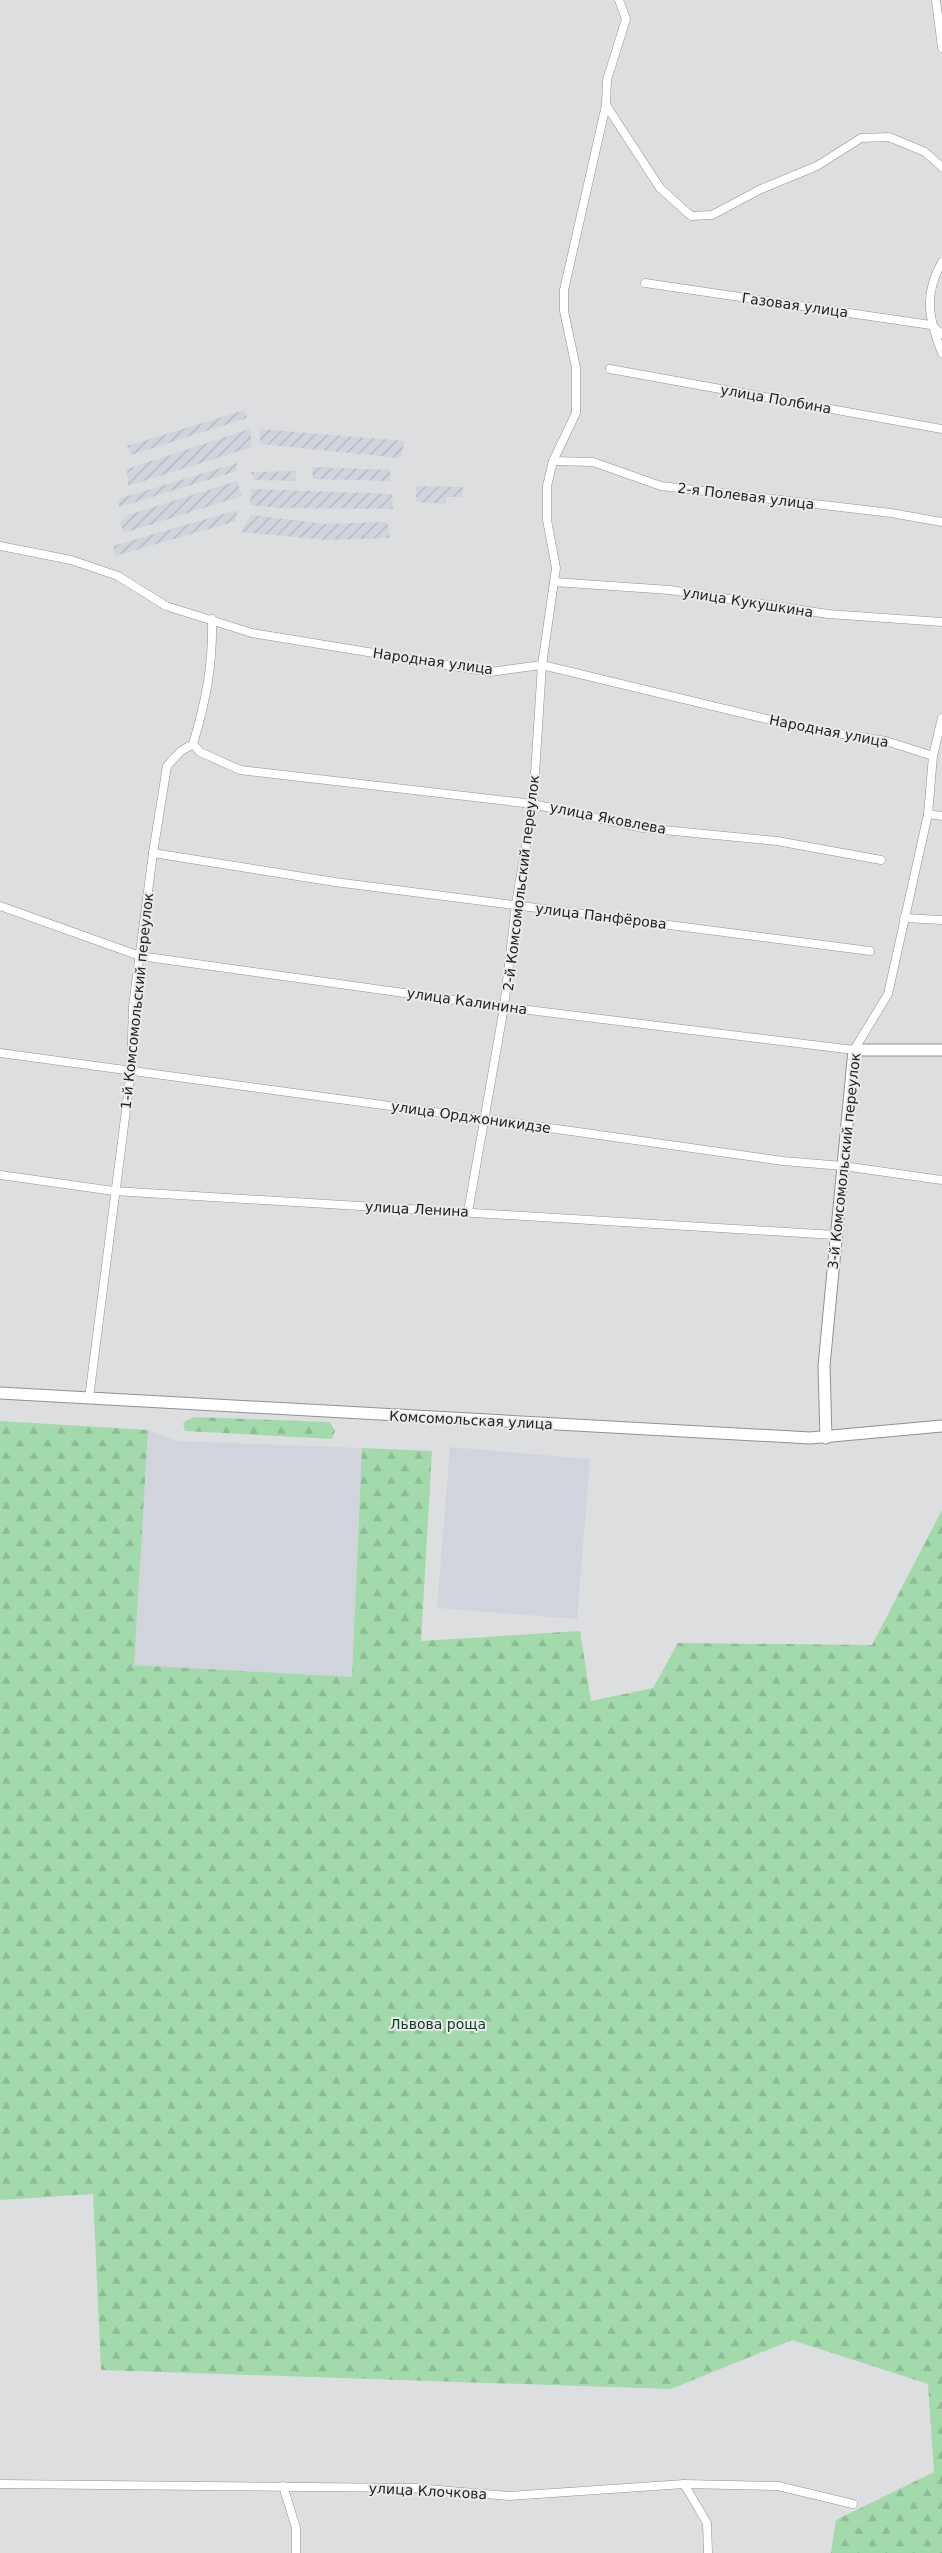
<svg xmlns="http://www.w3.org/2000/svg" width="942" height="2553" viewBox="0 0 942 2553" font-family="'DejaVu Sans',sans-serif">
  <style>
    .built { fill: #d1d4dd }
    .industrial { fill: url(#industrial-furrows) }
    .forest { fill: url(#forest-firs) }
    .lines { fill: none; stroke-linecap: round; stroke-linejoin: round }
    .street-casing { stroke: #909192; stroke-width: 9 }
    .secondary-casing { stroke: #909192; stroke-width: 13 }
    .street { stroke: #fff; stroke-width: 8 }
    .secondary { stroke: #fff; stroke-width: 11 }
    .labels { text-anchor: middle; stroke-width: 4; stroke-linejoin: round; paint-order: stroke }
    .street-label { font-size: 14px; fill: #232323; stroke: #eaebed }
    .park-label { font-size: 14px; fill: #123b1c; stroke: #eaebed }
  </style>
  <defs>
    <pattern id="industrial-furrows" width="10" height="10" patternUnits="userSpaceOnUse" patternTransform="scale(1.25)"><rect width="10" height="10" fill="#d1d4dd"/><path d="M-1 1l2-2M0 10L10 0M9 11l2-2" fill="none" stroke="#b3b6bd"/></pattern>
    <pattern id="forest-firs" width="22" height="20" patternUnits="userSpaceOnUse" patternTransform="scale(1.25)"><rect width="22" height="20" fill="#a3daac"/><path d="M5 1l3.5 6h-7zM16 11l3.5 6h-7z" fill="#8cbb94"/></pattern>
  </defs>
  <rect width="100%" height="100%" fill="#dddedf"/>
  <g class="built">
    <polygon points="148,1430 178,1441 362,1448 352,1677 133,1665"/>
    <polygon points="450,1447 590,1459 577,1619 437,1608"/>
  </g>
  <g class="industrial">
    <polygon points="245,410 247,418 131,455 127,446"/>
    <polygon points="250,429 252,447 128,486 127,469"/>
    <polygon points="260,429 405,441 400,458 260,444"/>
    <polygon points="237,463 237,471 119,507 118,499"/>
    <polygon points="312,467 390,470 390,481 313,479"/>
    <polygon points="296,471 295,481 254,480 251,472"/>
    <polygon points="237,481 242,496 124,533 120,523 128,515"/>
    <polygon points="416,486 463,487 462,497 447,497 445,504 416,502"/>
    <polygon points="251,489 392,494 393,509 281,508 250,505"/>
    <polygon points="237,510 236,521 115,556 113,546"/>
    <polygon points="251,515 326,524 387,522 390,538 327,540 241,532"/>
  </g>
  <g class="forest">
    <polygon points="194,1417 330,1422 335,1431 332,1439 185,1431 183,1423"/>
    <polygon points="0,1421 148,1430 134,1665 352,1677 362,1448 432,1451 421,1641 580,1631 591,1701 653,1688 678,1643 872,1645 942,1510 942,2553 831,2553 836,2520 934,2472 928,2384 792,2340 671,2389 101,2370 93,2194 0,2200"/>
  </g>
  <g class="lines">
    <defs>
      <g id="street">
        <polyline points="936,0 942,48"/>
        <polyline points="606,105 660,188 691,216 712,215 761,189 817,166 861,138 889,137 925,152 942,167"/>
        <path d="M942,262C923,295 929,320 942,353"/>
        <polyline points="645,283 931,325 942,334"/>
        <polyline points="610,369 942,429"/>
        <polyline points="553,461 593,462 661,486 891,513 942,522"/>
        <polyline points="0,546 71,560 118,576 166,606 252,633 490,672 542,665 808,729 886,741 933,756"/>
        <polyline points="554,582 670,590 828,614 942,622"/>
        <polyline points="193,744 200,752 240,770 533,804 643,828 777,841 881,860"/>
        <polyline points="928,814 942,816"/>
        <polyline points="153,853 335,882 870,951"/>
        <polyline points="0,906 140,956 504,1007 854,1050 888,994 928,814 933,756 942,718"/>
        <polyline points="904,918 942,920"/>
        <polyline points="0,1053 486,1119 783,1161 843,1166 942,1180"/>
        <polyline points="0,1175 114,1191 835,1235"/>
        <polyline points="468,1212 504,1007 516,904 533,804 542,665 556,568 547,520 547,486 553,461 576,413 576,368 564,311 564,290 606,105 607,80 626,19 619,0"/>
        <path d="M89,1398L131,1071L133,1006L153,853L167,766L181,751L193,744C206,701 213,665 212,619"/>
        <polyline points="0,2484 415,2488 509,2496 684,2484 778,2486 853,2504"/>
        <polyline points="684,2484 707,2523 708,2553"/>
        <polyline points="283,2486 296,2528 296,2553"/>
      </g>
      <g id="secondary">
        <polyline points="0,1393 810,1438 942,1426"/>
        <polyline points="826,1438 824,1366 854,1050 942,1050"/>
      </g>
    </defs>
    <use href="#street" class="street-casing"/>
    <use href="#secondary" class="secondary-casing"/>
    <use href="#street" class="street"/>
    <use href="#secondary" class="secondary"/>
  </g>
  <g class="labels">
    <g class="street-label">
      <text transform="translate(795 305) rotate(8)" y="5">Газовая улица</text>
      <text transform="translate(776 399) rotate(10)" y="5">улица Полбина</text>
      <text transform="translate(746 496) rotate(7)" y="5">2-я Полевая улица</text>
      <text transform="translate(748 602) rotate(9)" y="5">улица Кукушкина</text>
      <text transform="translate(433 661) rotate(8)" y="5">Народная улица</text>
      <text transform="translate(829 731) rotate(11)" y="5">Народная улица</text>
      <text transform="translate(608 818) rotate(11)" y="5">улица Яковлева</text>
      <text transform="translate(521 883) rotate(-83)" y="5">2-й Комсомольский переулок</text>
      <text transform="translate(601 916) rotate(7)" y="5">улица Панфёрова</text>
      <text transform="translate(137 1001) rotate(-84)" y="5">1-й Комсомольский переулок</text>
      <text transform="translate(467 1001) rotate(8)" y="5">улица Калинина</text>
      <text transform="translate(471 1117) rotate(8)" y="5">улица Орджоникидзе</text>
      <text transform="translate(844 1161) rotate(-84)" y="5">3-й Комсомольский переулок</text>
      <text transform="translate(417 1209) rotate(3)" y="5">улица Ленина</text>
      <text transform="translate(471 1420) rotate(3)" y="5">Комсомольская улица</text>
      <text transform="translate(428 2491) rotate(3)" y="5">улица Клочкова</text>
    </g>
    <g class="park-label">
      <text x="438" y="2029">Львова роща</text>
    </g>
  </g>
</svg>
